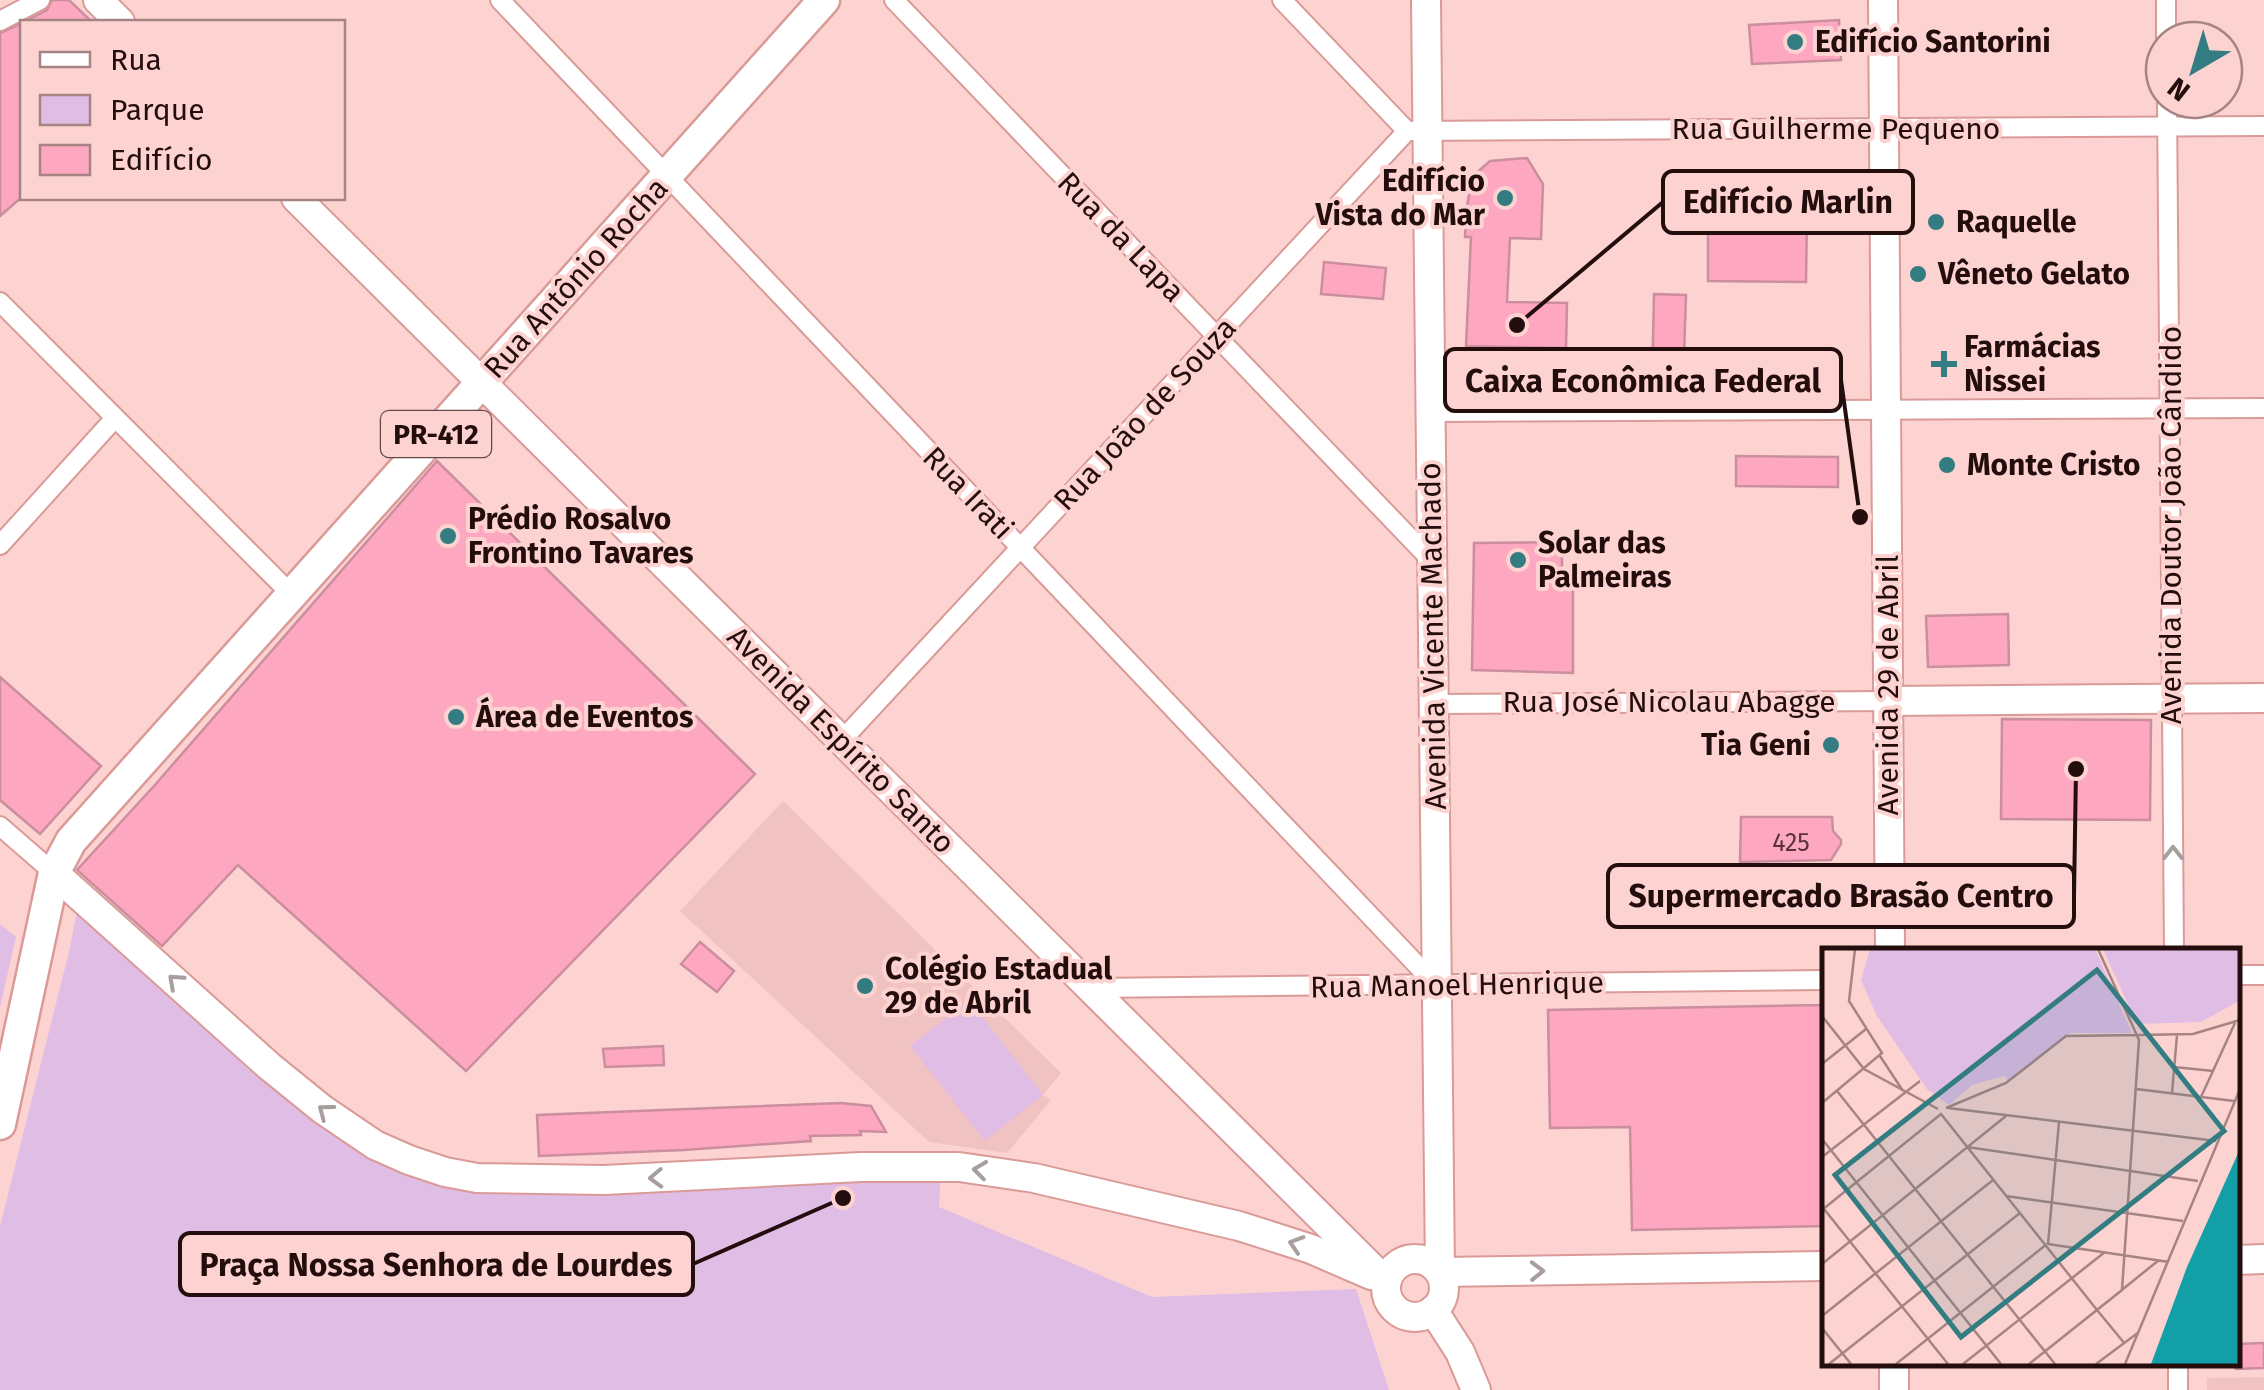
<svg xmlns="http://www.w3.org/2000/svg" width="2264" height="1390" viewBox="0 0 2264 1390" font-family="'Fira Sans',sans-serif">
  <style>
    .built { fill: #f0c2c1 }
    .green { fill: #dfbde5 }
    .building { fill: #fea7c0; stroke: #cb8e9f; stroke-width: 2.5 }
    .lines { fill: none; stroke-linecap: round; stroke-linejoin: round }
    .street-casing { stroke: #da9a98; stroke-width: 22 }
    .secondary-casing { stroke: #da9a98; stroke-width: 32 }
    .primary-casing { stroke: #da9a98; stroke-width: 35 }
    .street { stroke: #fff; stroke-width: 18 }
    .secondary { stroke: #fff; stroke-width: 28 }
    .primary { stroke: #fff; stroke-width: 30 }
    .oneway { stroke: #a79e9e }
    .poi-dot { fill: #337c81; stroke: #fcd3d1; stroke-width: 4 }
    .labels { text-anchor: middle; stroke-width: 8; stroke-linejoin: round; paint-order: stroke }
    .number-label { font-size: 25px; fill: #5a343a }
    .shield { fill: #fcd3d1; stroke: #654848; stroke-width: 2.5 }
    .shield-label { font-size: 28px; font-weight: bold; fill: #240d0d }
    .poi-label { font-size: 30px; font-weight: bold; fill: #240d0d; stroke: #fcd3d1; text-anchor: start }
    .street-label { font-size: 30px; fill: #240d0d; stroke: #fcd3d1 }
    .inset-road { fill: none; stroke: #a68483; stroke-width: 2.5 }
    .view { fill: #337c81; fill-opacity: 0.15; stroke: #337c81; stroke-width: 5 }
    .inset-edge { fill: none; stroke: #240d0d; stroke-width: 5 }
    .leader { fill: none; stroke: #240d0d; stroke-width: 4 }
    .callout-dot { fill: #240d0d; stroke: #fcd3d1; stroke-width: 4 }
    .callout { fill: #fcd3d1; stroke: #240d0d; stroke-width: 4 }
    .callout-label { font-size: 32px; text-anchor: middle; font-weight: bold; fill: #240d0d }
  </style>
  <rect width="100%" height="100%" fill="#fcd3d1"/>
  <g class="built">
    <polygon points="783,801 1061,1073 1043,1095 1051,1100 1007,1153 929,1142 680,911"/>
    <polygon points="2264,1377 2264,1390 2207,1390 2207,1378"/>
  </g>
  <g class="green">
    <polygon points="77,911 405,1167 941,1167 939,1207 1152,1297 1356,1289 1389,1390 0,1390 0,1226 69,952"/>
    <polygon points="0,924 16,937 0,1007"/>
    <polygon points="969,1000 1043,1095 985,1141 910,1046"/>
  </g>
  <g class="building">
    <polygon points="52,0 69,0 92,22 24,22 47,10"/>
    <polygon points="1839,20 1841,60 1752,64 1749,25"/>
    <polygon points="22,23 22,197 0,216 0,33"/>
    <polygon points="1527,158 1543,184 1541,239 1510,238 1507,302 1567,303 1566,348 1466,346 1471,237 1465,237 1466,213 1472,177 1490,161"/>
    <polygon points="1708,212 1807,214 1806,282 1708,281"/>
    <polygon points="1324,262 1386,268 1383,299 1321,294"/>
    <polygon points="1654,294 1686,295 1683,385 1652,384"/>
    <polygon points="1736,456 1838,457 1838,487 1736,486"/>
    <polygon points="437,461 755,774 466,1071 238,865 162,946 77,870 154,786"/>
    <polygon points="1562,542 1562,587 1573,587 1573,673 1472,670 1474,543"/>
    <polygon points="2008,614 2009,665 1928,667 1926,616"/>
    <polygon points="0,677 101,766 40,834 0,800"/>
    <polygon points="2002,719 2151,720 2150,820 2001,819"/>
    <polygon points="1741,817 1832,817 1833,831 1841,840 1841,844 1831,860 1740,862"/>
    <polygon points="700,942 734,971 717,992 681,964"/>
    <polygon points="1824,1005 1824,1226 1632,1230 1630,1127 1550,1128 1548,1010"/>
    <polygon points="663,1046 664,1065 605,1067 603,1049"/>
    <polygon points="841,1103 871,1106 886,1132 860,1131 861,1135 810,1136 811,1141 684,1150 539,1156 537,1115"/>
    <polygon points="2264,1343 2264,1368 2236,1369 2236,1344"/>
  </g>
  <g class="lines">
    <defs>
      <g id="street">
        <polyline points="500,0 1436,985"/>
        <polyline points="894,0 1432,561"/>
        <polyline points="1282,0 1407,131"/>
        <polyline points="2166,0 2166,40"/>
        <polyline points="0,21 40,0"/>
        <polyline points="2167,100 2174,950"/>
        <polyline points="1407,131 2264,126"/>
        <polyline points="0,302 292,595"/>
        <polyline points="1430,412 2264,408"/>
        <polyline points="0,545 115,418"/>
        <polyline points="1433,704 1888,701"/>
        <polyline points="842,740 1407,131"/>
        <polyline points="0,826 54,873"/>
        <polyline points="2236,975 2264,975"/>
        <polyline points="1091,988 1824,980"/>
        <polyline points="2178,1362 2178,1390"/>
      </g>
      <g id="secondary">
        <polyline points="98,0 120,22"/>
        <polyline points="1426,0 1440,1272 1824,1266"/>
        <polyline points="1883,0 1890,950"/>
        <polyline points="296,198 1386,1282"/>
        <polyline points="1888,701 2264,698"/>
        <polyline points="54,873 269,1066 322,1109 375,1145 409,1160 445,1172 477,1178 604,1180 861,1167 959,1167 1034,1178 1239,1226 1311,1249 1371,1275"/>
        <circle cx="1415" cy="1288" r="29"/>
        <polyline points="2236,1260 2264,1259"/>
        <polyline points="1433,1310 1460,1352 1476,1390"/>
        <polyline points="1894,1362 1894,1390"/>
      </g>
      <polyline id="primary" points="0,1124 54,873 71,841 824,0"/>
    </defs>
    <use href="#street" class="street-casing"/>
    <use href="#secondary" class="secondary-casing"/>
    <use href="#primary" class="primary-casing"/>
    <use href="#street" class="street"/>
    <use href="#secondary" class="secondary"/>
    <use href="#primary" class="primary"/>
  </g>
  <defs><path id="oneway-chevron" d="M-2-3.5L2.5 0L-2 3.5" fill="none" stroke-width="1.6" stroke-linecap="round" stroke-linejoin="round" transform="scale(2.5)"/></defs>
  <g class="oneway">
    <use href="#oneway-chevron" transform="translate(2173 853) rotate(-90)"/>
    <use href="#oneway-chevron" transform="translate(175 981) rotate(-138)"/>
    <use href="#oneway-chevron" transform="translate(325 1111) rotate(-143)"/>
    <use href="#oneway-chevron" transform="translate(980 1170) rotate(-173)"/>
    <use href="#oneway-chevron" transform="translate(656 1178) rotate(178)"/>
    <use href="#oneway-chevron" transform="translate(1296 1244) rotate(-162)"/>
    <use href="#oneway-chevron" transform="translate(1537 1271) rotate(-1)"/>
  </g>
  <g class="poi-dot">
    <circle cx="1795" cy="42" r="10"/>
    <circle cx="1505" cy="198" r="10"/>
    <circle cx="1936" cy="222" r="10"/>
    <circle cx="1918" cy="274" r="10"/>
    <path d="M1939 349h10v10h10v10h-10v10h-10v-10h-10v-10h10z"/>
    <circle cx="1947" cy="465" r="10"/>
    <circle cx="448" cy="536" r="10"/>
    <circle cx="1518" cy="560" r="10"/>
    <circle cx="456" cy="717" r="10"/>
    <circle cx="1831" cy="745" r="10"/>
    <circle cx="865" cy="986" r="10"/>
  </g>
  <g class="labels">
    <g class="number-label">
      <text x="1791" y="851">425</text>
    </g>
    <rect class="shield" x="381" y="411" width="110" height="46" rx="8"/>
    <g class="shield-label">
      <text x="436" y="444">PR-412</text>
    </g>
    <g class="poi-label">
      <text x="1815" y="52">Edifício Santorini</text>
      <text x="1485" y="191" text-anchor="end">Edifício<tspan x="1485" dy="34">Vista do Mar</tspan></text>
      <text x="1956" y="232">Raquelle</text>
      <text x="1938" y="284">Vêneto Gelato</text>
      <text x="1964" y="357">Farmácias<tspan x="1964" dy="34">Nissei</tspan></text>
      <text x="1967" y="475">Monte Cristo</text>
      <text x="468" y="529">Prédio Rosalvo<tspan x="468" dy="34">Frontino Tavares</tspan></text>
      <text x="1538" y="553">Solar das<tspan x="1538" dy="34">Palmeiras</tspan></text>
      <text x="476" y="727">Área de Eventos</text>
      <text x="1811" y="755" text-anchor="end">Tia Geni</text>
      <text x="885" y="979">Colégio Estadual<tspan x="885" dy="34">29 de Abril</tspan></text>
    </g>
    <g class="street-label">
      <text x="1836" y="139">Rua Guilherme Pequeno</text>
      <text transform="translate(1121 237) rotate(46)" y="10">Rua da Lapa</text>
      <text transform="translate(576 278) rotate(-48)" y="10">Rua Antônio Rocha</text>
      <text transform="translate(1145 414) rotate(-47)" y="10">Rua João de Souza</text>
      <text transform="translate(968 493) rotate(46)" y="10">Rua Irati</text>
      <text transform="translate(2171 525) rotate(-90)" y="10">Avenida Doutor João Cândido</text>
      <text transform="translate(1433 636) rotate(-91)" y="10">Avenida Vicente Machado</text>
      <text transform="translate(1888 685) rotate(-90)" y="10">Avenida 29 de Abril</text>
      <text x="1669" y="712">Rua José Nicolau Abagge</text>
      <text transform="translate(841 740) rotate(45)" y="10">Avenida Espírito Santo</text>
      <text transform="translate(1457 985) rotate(-1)" y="10">Rua Manoel Henrique</text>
    </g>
  </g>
  <g transform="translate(1822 948)">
    <rect width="418" height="418" fill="#fcd3d1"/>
    <path d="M48,1H273L310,85H249L186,133L183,128L150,137L127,157L105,141L55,68L39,32ZM281,1H417V53L379,74L315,76Z" fill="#dfbde5"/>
    <path d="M417,203V416H329L365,319Z" fill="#139fa7"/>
    <path class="inset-road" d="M0,68L42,121L116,161M316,87L371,86L418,72M58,108L81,143M0,116L44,81M352,119L391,123M314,141L412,153M15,143L233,416M350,145L355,87M379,149L413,75M0,155L60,105L27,53L33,1M124,160L184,135L244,88L316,87M126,160L394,193M0,191L179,416M145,199L376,233M0,209L98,133M184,248L361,273M2,261L126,416M0,262L119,166L275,362M226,296L237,174M226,296L347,314M0,316L184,168M301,341L337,312M275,362L303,396M0,368L171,232M0,380L29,416M7,416L198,265M74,416L225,296M141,416L283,304M207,416L300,342L317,92L276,1M274,416L317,384M303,416L418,141"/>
    <path class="view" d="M275,22L402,183L139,389L13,227Z"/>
    <rect width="418" height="418" class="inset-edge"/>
  </g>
  <path class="leader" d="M1517 325L1663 202M1860 517L1841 380M2076 769L2074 896M843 1198L693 1264"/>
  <g class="callout-dot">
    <circle cx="1517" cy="325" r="10"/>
    <circle cx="1860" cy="517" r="10"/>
    <circle cx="2076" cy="769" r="10"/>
    <circle cx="843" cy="1198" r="10"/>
  </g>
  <g class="callout">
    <rect x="1663" y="171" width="250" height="62" rx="10"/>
    <rect x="1445" y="349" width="396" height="62" rx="10"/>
    <rect x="1608" y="865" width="466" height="62" rx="10"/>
    <rect x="180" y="1233" width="513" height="62" rx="10"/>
  </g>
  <g class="callout-label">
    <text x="1788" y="213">Edifício Marlin</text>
    <text x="1643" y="392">Caixa Econômica Federal</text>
    <text x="1841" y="907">Supermercado Brasão Centro</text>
    <text x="436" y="1276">Praça Nossa Senhora de Lourdes</text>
  </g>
  <rect x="20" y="20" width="325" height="180" fill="#fcd3d1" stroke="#a68483" stroke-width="2.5"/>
  <rect x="40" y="52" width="50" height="15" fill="#ffffff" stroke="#a68483" stroke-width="2.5"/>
  <text x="110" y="70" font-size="30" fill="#240d0d">Rua</text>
  <rect x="40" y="95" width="50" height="30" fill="#dfbde5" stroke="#a68483" stroke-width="2.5"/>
  <text x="110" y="120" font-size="30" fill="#240d0d">Parque</text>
  <rect x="40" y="145" width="50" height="30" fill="#fea7c0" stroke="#a68483" stroke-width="2.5"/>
  <text x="110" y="170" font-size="30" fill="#240d0d">Edifício</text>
  <g transform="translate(2194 70) rotate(218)"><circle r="48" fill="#fcd3d1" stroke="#a68483" stroke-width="2.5"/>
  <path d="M0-8L18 38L0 25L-18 38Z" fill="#337c81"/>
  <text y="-15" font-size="28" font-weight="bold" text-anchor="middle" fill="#240d0d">N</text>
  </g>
</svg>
